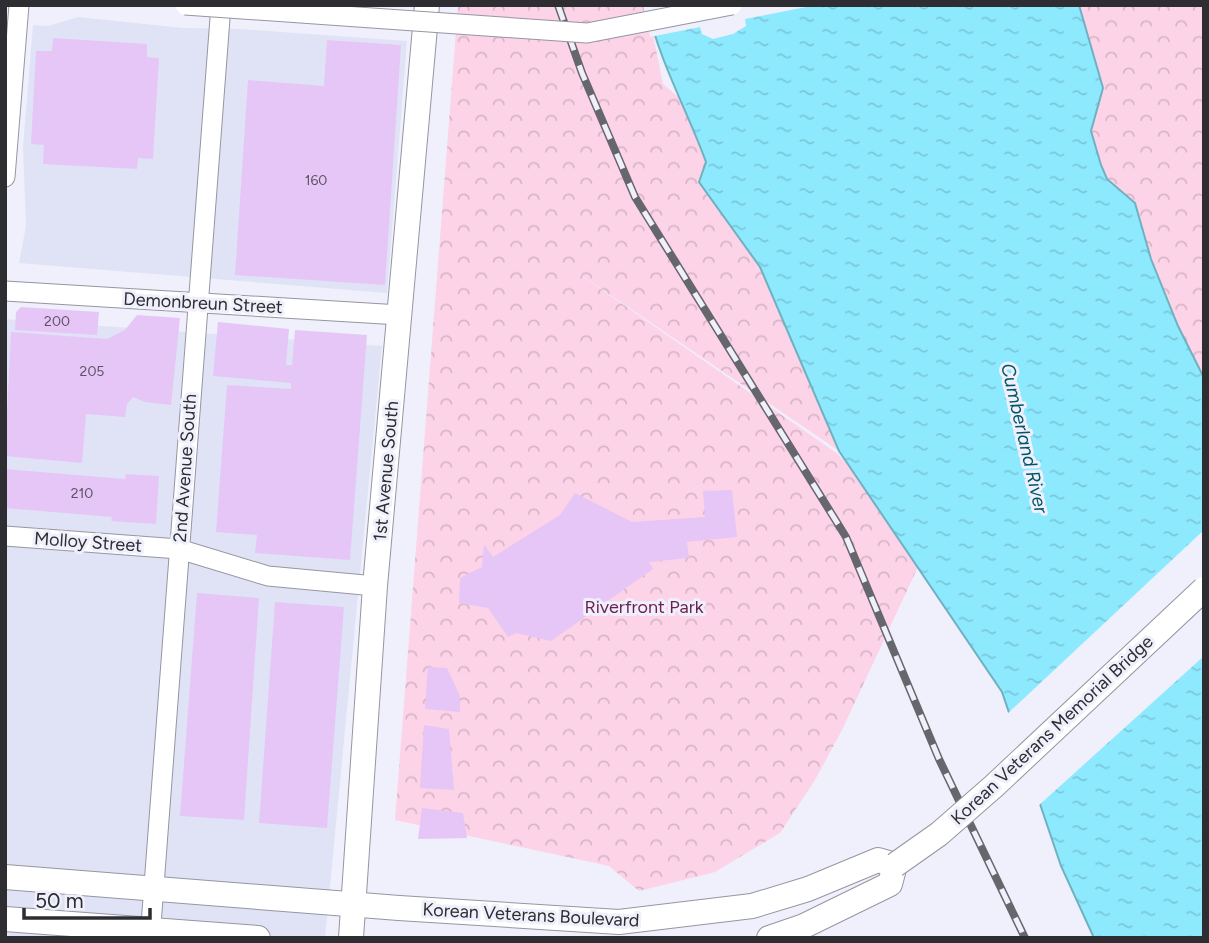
<svg xmlns="http://www.w3.org/2000/svg" width="1209" height="943" viewBox="0 0 1209 943" font-family="Figtree,sans-serif">
  <style>
    .built { fill: #e0e3f6 }
    .park { fill: url(#park-crowns) }
    .water { fill: url(#water-ripples); stroke: #70b1c1; stroke-width: 2 }
    .pier { fill: #eff0fc }
    .building { fill: #e6c6f7 }
    .lines { fill: none; stroke-linecap: round; stroke-linejoin: round }
    .minor-casing { stroke: #9596a1; stroke-width: 21 }
    .major-casing { stroke: #9596a1; stroke-width: 26 }
    .minor { stroke: #fff; stroke-width: 19 }
    .major { stroke: #fff; stroke-width: 24 }
    .rail-casing { stroke: #66666d; stroke-width: 8 }
    .rail { stroke: #eff0fc; stroke-width: 5; stroke-dasharray: 16; stroke-linecap: butt }
    .minor-bridge-casing { stroke: #9596a1; stroke-width: 21; stroke-linecap: butt }
    .major-bridge-casing { stroke: #9596a1; stroke-width: 26; stroke-linecap: butt }
    .minor-bridge { stroke: #fff; stroke-width: 19 }
    .major-bridge { stroke: #fff; stroke-width: 24 }
    .labels { text-anchor: middle; stroke-width: 6; stroke-linejoin: round; paint-order: stroke }
    .number-label { font-size: 14px; fill: #5b5363 }
    .street-label { font-size: 18px; fill: #2d2d32; stroke: #eff0fc }
    .park-label { font-size: 18px; fill: #6c1e4e; stroke: #eff0fc }
    .water-label { font-size: 19px; font-style: italic; fill: #005664; stroke: #eff0fc }
  </style>
  <defs>
    <pattern id="park-crowns" width="20" height="18" patternUnits="userSpaceOnUse" patternTransform="scale(1.75)"><rect width="20" height="18" fill="#fcd3e7"/><path d="M2 6a3 3 0 1 1 6 0M12 15a3 3 0 1 1 6 0" fill="none" stroke="#d8b5c7"/></pattern>
    <pattern id="water-ripples" width="26" height="14" patternUnits="userSpaceOnUse" patternTransform="scale(1.75)"><rect width="26" height="14" fill="#8de9fe"/><path d="M2 4q2-2 4 0t4 0M15 11q2-2 4 0t4 0" fill="none" stroke="#7ac8da"/></pattern>
  </defs>
  <rect width="100%" height="100%" fill="#eff0fc"/>
  <g class="built">
    <polygon points="78,17 183,28 240,29 407,41 387,293 19,263 26,226 23,147 33,25 48,26"/>
    <polygon points="5,319 382,346 325,938 5,938"/>
  </g>
  <g class="park">
    <polygon points="458,5 647,5 663,84 683,101 782,315 839,451 559,260 838,454 924,554 842,730 815,780 780,833 715,872 639,891 609,866 395,820"/>
    <polygon points="1077,5 1204,5 1204,378 1178,326 1151,259 1135,203 1107,179 1101,165 1091,131 1103,88"/>
  </g>
  <path class="water" d="M647,5H1079L1103,88L1091,131L1101,165L1107,179L1135,203L1151,259L1178,326L1204,378V938H1094L1061,866L1002,692L839,451L760,267L699,182L706,162C687,110 658,59 647,5Z"/>
  <g class="pier">
    <polygon points="643,5 816,5 745,19 746,26 733,34 713,39 702,34 700,27 650,37"/>
    <polygon points="1204,530 1204,656 1038,806 1006,715"/>
  </g>
  <g class="building">
    <polygon points="53,38 147,44 147,57 159,58 153,159 138,158 137,169 43,164 44,145 31,144 36,51 52,51"/>
    <polygon points="327,40 401,45 385,285 235,275 248,80 324,86"/>
    <polygon points="21,307 99,312 97,335 15,330 16,312"/>
    <polygon points="137,315 180,318 171,405 145,402 133,397 127,404 125,417 86,414 82,463 5,456 11,332 107,339 125,330"/>
    <polygon points="218,322 289,329 286,365 292,365 295,330 367,335 350,560 255,553 257,535 216,532 227,385 291,389 291,383 213,376"/>
    <polygon points="5,469 125,479 126,474 159,476 156,524 111,521 112,517 5,508"/>
    <polygon points="732,490 737,537 687,542 689,558 649,562 653,569 551,641 516,633 508,637 488,608 459,603 460,578 482,567 484,544 493,557 560,515 575,493 632,522 705,517 703,491"/>
    <polygon points="197,593 259,598 244,820 180,816"/>
    <polygon points="275,602 344,607 327,828 259,823"/>
    <polygon points="428,667 447,668 460,696 460,712 425,709"/>
    <polygon points="424,725 449,729 454,790 420,788"/>
    <polygon points="422,808 463,813 467,838 418,839"/>
  </g>
  <g class="lines">
    <defs>
      <g id="minor">
        <polyline points="5,177 19,5"/>
        <polyline points="5,291 400,315"/>
        <polyline points="5,536 179,549 268,576 375,586"/>
        <polyline points="150,938 221,5"/>
      </g>
      <g id="major">
        <polyline points="5,877 399,908 619,922 752,906 808,889 878,860 895,865 890,884 804,926 769,938"/>
        <polyline points="5,919 258,938"/>
        <polyline points="351,938 375,586 427,5"/>
      </g>
    </defs>
    <use href="#minor" class="minor-casing"/>
    <use href="#major" class="major-casing"/>
    <use href="#minor" class="minor"/>
    <use href="#major" class="major"/>
    <defs>
      <polyline id="rail" points="558,5 582,73 635,197 846,537 939,759 1025,938"/>
    </defs>
    <use href="#rail" class="rail-casing"/>
    <use href="#rail" class="rail"/>
    <defs>
      <polyline id="minor-bridge" points="185,5 587,33 732,5"/>
      <polyline id="major-bridge" points="895,865 939,834 994,786 1204,589"/>
    </defs>
    <use href="#minor-bridge" class="minor-bridge-casing"/>
    <use href="#major-bridge" class="major-bridge-casing"/>
    <use href="#minor-bridge" class="minor-bridge"/>
    <use href="#major-bridge" class="major-bridge"/>
  </g>
  <g class="labels">
    <g class="number-label">
      <text x="316" y="185">160</text>
      <text x="57" y="326">200</text>
      <text x="92" y="376">205</text>
      <text x="82" y="498">210</text>
    </g>
    <g class="street-label">
      <text transform="translate(203 303) rotate(3)" y="6">Demonbreun Street</text>
      <text transform="translate(185 468) rotate(-86)" y="6">2nd Avenue South</text>
      <text transform="translate(386 471) rotate(-85)" y="6">1st Avenue South</text>
      <text transform="translate(88 542) rotate(4)" y="6">Molloy Street</text>
      <text transform="translate(1052 730) rotate(-43)" y="6">Korean Veterans Memorial Bridge</text>
      <text transform="translate(531 915) rotate(3)" y="6">Korean Veterans Boulevard</text>
    </g>
    <g class="park-label">
      <text x="644" y="613">Riverfront Park</text>
    </g>
    <g class="water-label">
      <text transform="translate(1025 438) rotate(77)" y="7">Cumberland River</text>
    </g>
  </g>
  <rect width="1209" height="943" fill="none" stroke="#2d2d32" stroke-width="14"/>
  <path d="M24 908v10h126v-10" fill="none" stroke="#2d2d32" stroke-width="3.5"/>
  <text x="35" y="908" font-size="21" fill="#2d2d32" stroke="#eff0fc" stroke-width="5" paint-order="stroke">50 m</text>
</svg>
